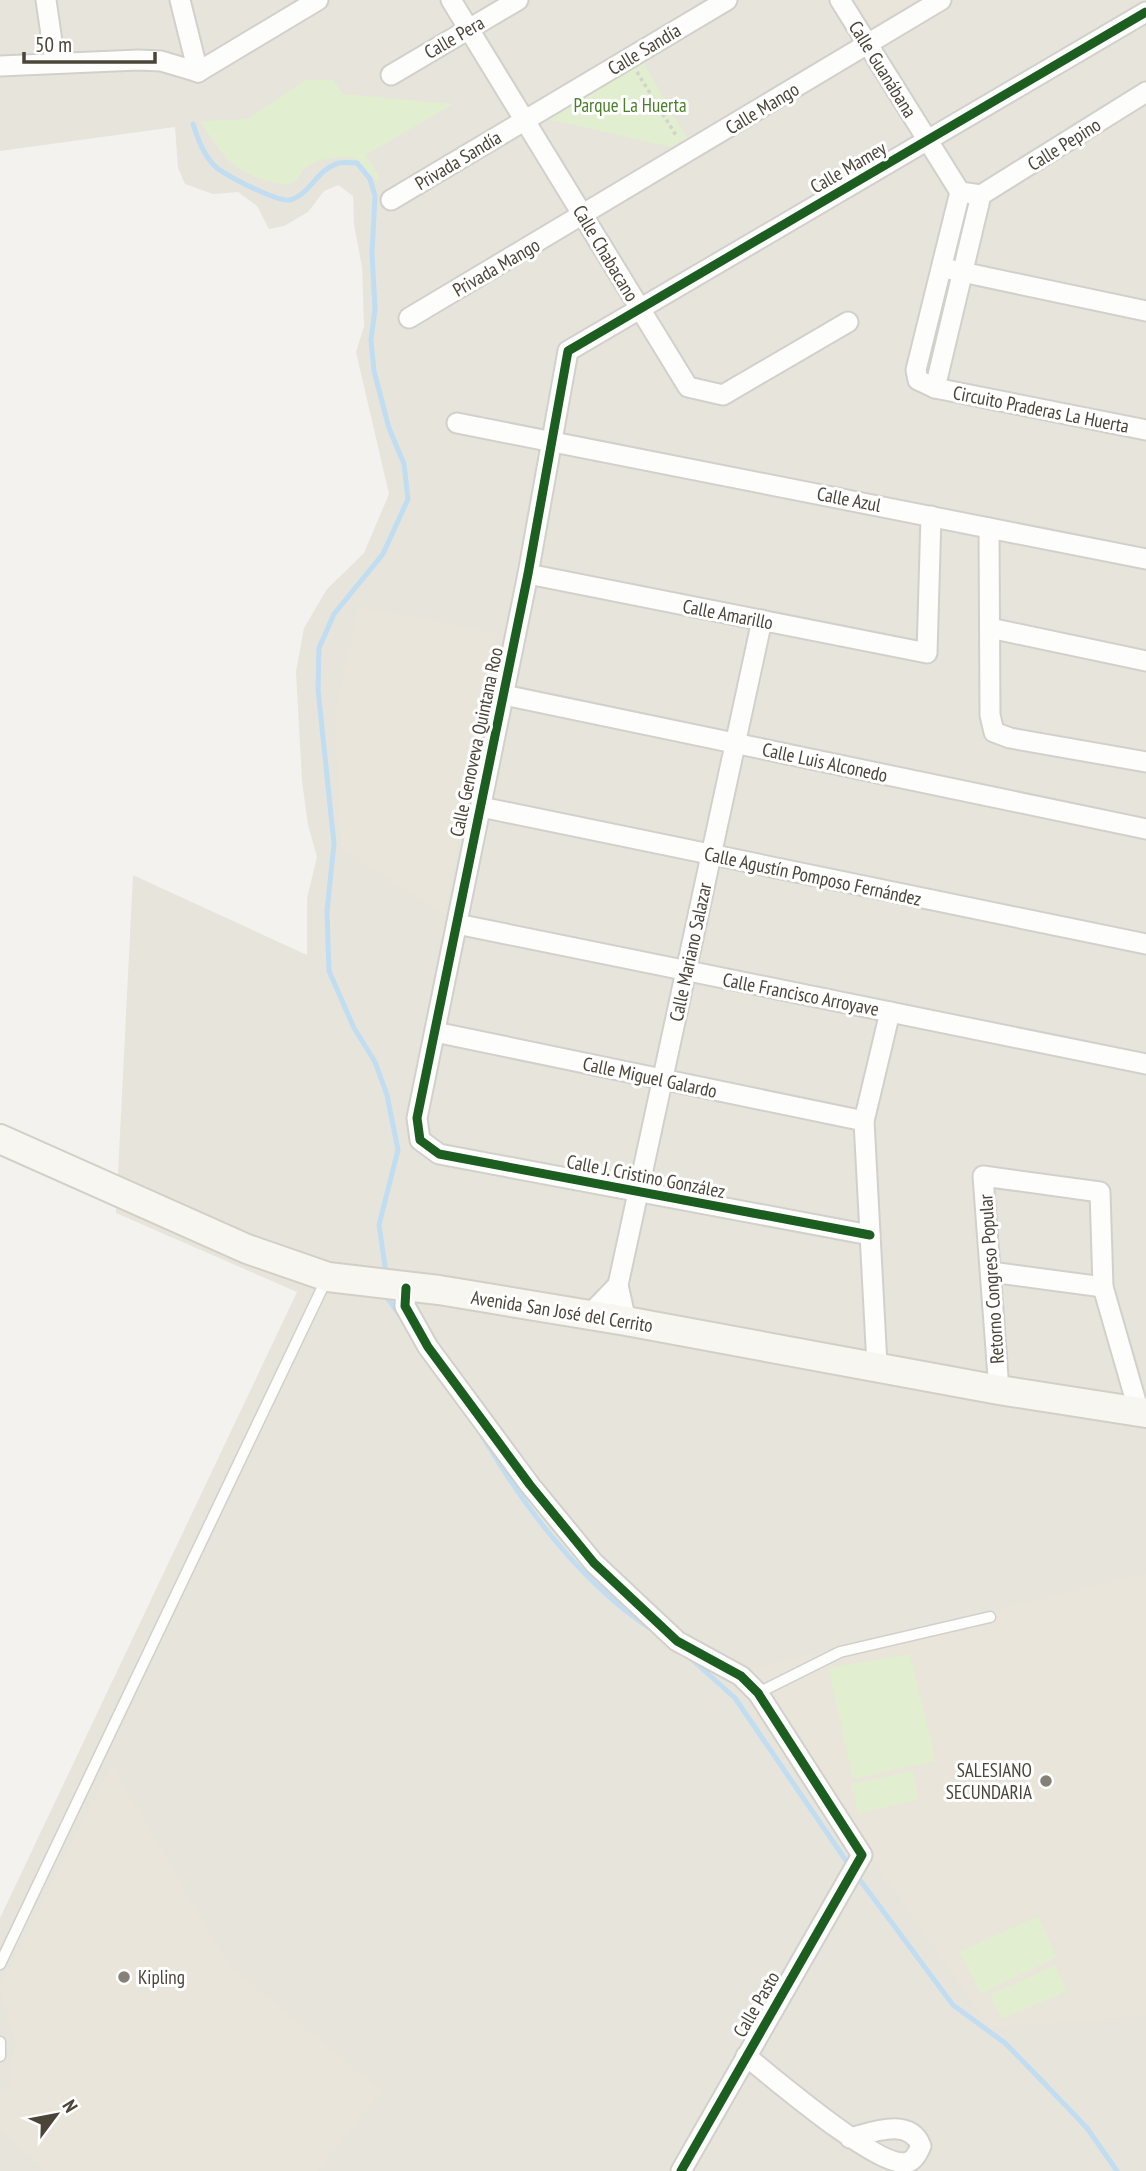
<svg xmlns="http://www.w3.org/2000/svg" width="1146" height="2171" viewBox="0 0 1146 2171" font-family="'PT Sans Narrow',sans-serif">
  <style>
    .residential { fill: #e7e4dc }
    .education { fill: #eae5da }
    .green { fill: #e1eecf }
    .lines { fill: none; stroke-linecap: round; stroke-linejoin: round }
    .stream { stroke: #c0ddf1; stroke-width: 5 }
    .lane-casing { stroke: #d2d0cb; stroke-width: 13 }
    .street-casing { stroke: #d2d0cb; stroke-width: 23 }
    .secondary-casing { stroke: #d3cfc5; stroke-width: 32 }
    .path { stroke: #d3d2cc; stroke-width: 3.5; stroke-dasharray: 3.5 3.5; stroke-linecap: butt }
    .lane { stroke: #fdfdfc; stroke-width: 10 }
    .street { stroke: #fdfdfc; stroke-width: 19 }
    .secondary { stroke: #f7f6f1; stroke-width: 28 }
    .cycleway-casing { stroke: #fff; stroke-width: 13 }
    .cycleway { stroke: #1b5e20; stroke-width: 9 }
    .poi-dot { fill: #868178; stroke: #fff; stroke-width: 2.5 }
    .labels { text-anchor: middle; stroke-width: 6; stroke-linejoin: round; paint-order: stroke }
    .street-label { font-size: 19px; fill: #4b4439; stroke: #fff }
    .park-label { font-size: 19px; fill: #4a7f2a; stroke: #fff }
    .poi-label { font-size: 19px; fill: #4b4439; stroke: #fff; text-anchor: end }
  </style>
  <rect width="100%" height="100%" fill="#f4f2ee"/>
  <polygon class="residential" points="0,0 1146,0 1146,2171 0,2171 0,1918 297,1292 116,1213 133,875 307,955 307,898 317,857 308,825 302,781 296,672 304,628 327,589 364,553 389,494 356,352 364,326 362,267 354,225 353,196 338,185 324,191 308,212 284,226 269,229 257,206 238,192 213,194 185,184 178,168 175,127 0,151"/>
  <g class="education">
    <polygon points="856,0 915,0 871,26"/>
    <polygon points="359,607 497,633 445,915 342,849 335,713"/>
    <polygon points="1146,1574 1146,2016 990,2027 858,1837 750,1669"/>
    <polygon points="112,1766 228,1965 381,2091 317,2171 45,2171 0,2127 0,2090 10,2086 15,2041 0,1989"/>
  </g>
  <g class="green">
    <polygon points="642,60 687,138 671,147 543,118"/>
    <path d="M305,80H333L343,94L453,104L366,155L380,178L377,181L356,158C340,156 318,158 304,169C300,173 298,179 294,182C285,187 276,183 267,181C233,172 218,151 201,121L248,119Z"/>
    <polygon points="910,1654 936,1761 853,1779 828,1668"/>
    <polygon points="913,1771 918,1800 858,1813 851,1784"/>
    <polygon points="1038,1916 1057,1957 981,1994 959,1952"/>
    <polygon points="1055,1965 1067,1991 1002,2019 990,1995"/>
  </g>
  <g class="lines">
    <g class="stream">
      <path d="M193,124C198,138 202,152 212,163C219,173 277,202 289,200C309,196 317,170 336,164C341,161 351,163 357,163L370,179L375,196L372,253L375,309L371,340L374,371L389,428L404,464L408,499L383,554L334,614L319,648L318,689L334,844L327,911L329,971L354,1028L375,1062L387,1095L398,1150L379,1225L386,1273"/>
      <polyline points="385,1295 399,1314"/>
      <path d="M480,1432C524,1507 580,1583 654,1631"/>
      <polyline points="687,1655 735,1698 851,1868"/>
      <polyline points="857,1876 953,2005 1005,2043 1043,2082 1087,2128 1117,2171"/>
    </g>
    <defs>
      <g id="lane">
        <polyline points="758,1693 840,1652 990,1617"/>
        <polyline points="0,1964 327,1278"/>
        <polyline points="0,2042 0,2056"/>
      </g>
      <g id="street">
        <polyline points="46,0 55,62"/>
        <polyline points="180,0 198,72"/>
        <polyline points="451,0 688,387 723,395 848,322"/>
        <polyline points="840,0 960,192 981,195"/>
        <polyline points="0,66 138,60 161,61 198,72"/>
        <polyline points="198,72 318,0"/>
        <polyline points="391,75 518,0"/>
        <polyline points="960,192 916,370 918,380 935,388 1146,430"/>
        <polyline points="981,195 1146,92"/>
        <polyline points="391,200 727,0"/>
        <polyline points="943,268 1146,311"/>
        <polyline points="409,318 941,0"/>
        <polyline points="935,388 981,195"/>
        <polyline points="457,423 1146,559"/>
        <polyline points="989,528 990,715 994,732 1010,738 1146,762"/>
        <polyline points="528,574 927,653 931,516"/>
        <polyline points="990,628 1146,661"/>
        <polyline points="504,695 1146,829"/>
        <polyline points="481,807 1146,944"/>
        <polyline points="457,924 1146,1064"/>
        <polyline points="435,1032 864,1121"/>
        <polyline points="870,1235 439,1154 420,1140 417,1118 528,574 568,351 1146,12"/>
        <polyline points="991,1272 1103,1287"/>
        <polyline points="406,1288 405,1306 428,1347 530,1485 594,1563 677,1641 741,1676 758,1693 862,1855 681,2171"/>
        <polyline points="589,1315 618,1285"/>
        <polyline points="626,1321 618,1285 762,620"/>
        <polyline points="877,1365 864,1121 890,1012"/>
        <polyline points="999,1390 983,1176 1100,1192 1103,1287 1139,1412"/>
        <path d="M746,2056C771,2076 881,2171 908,2162C915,2160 918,2152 921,2146C910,2117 873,2132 850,2138"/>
      </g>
      <polyline id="secondary" points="0,1139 247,1249 328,1277 439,1290 626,1321 999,1390 1146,1413"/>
    </defs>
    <use href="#lane" class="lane-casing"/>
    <use href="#street" class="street-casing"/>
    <use href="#secondary" class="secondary-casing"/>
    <polyline class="path" points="637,72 677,137"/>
    <use href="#lane" class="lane"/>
    <use href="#street" class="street"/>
    <use href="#secondary" class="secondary"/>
    <defs>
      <g id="cycleway">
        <polyline points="870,1235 439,1154 420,1140 417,1118 528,574 568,351 1146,12"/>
        <polyline points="406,1288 405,1306 428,1347 530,1485 594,1563 677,1641 741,1676 758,1693 862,1855 681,2171"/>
      </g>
    </defs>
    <use href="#cycleway" class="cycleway-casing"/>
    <use href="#cycleway" class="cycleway"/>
  </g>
  <g class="poi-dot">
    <circle cx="1046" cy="1781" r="7"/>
    <circle cx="124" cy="1977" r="7"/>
  </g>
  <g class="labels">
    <g class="street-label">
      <text transform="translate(454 37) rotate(-30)" y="7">Calle Pera</text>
      <text transform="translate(644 49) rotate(-31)" y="7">Calle Sandía</text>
      <text transform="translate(883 69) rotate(58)" y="7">Calle Guanábana</text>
      <text transform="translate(762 108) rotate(-31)" y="7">Calle Mango</text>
      <text transform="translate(1064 144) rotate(-32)" y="7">Calle Pepino</text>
      <text transform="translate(458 160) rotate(-31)" y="7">Privada Sandía</text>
      <text transform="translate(848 167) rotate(-30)" y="7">Calle Mamey</text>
      <text transform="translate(606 253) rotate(59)" y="7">Calle Chabacano</text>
      <text transform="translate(496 267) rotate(-30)" y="7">Privada Mango</text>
      <text transform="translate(1041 409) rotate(11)" y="7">Circuito Praderas La Huerta</text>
      <text transform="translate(849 499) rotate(11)" y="7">Calle Azul</text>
      <text transform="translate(728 614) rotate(11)" y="7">Calle Amarillo</text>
      <text transform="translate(476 742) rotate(-78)" y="7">Calle Genoveva Quintana Roo</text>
      <text transform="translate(825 762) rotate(12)" y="7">Calle Luis Alconedo</text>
      <text transform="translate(813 876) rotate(12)" y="7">Calle Agustín Pomposo Fernández</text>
      <text transform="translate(690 952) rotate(-78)" y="7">Calle Mariano Salazar</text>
      <text transform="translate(801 994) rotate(11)" y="7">Calle Francisco Arroyave</text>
      <text transform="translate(650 1077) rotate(12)" y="7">Calle Miguel Galardo</text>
      <text transform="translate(646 1176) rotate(11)" y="7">Calle J. Cristino González</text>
      <text transform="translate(991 1279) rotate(-94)" y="7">Retorno Congreso Popular</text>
      <text transform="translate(562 1311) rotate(9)" y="7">Avenida San José del Cerrito</text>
      <text transform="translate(756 2004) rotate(-60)" y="7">Calle Pasto</text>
    </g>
    <g class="park-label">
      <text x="630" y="112">Parque La Huerta</text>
    </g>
    <g class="poi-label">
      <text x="1032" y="1777">SALESIANO<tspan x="1032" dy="22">SECUNDARIA</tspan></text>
      <text x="138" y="1984" text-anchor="start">Kipling</text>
    </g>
  </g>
  <g transform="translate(56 2115) rotate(58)" stroke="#ffffff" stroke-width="5" paint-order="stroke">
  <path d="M0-5L12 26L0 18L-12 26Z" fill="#4b4439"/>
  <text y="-10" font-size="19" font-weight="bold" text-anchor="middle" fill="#4b4439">N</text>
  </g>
  <path d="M24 52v10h131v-10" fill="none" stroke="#4b4439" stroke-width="3.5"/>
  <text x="35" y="52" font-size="21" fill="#4b4439" stroke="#ffffff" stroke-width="5" paint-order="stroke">50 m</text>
</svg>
